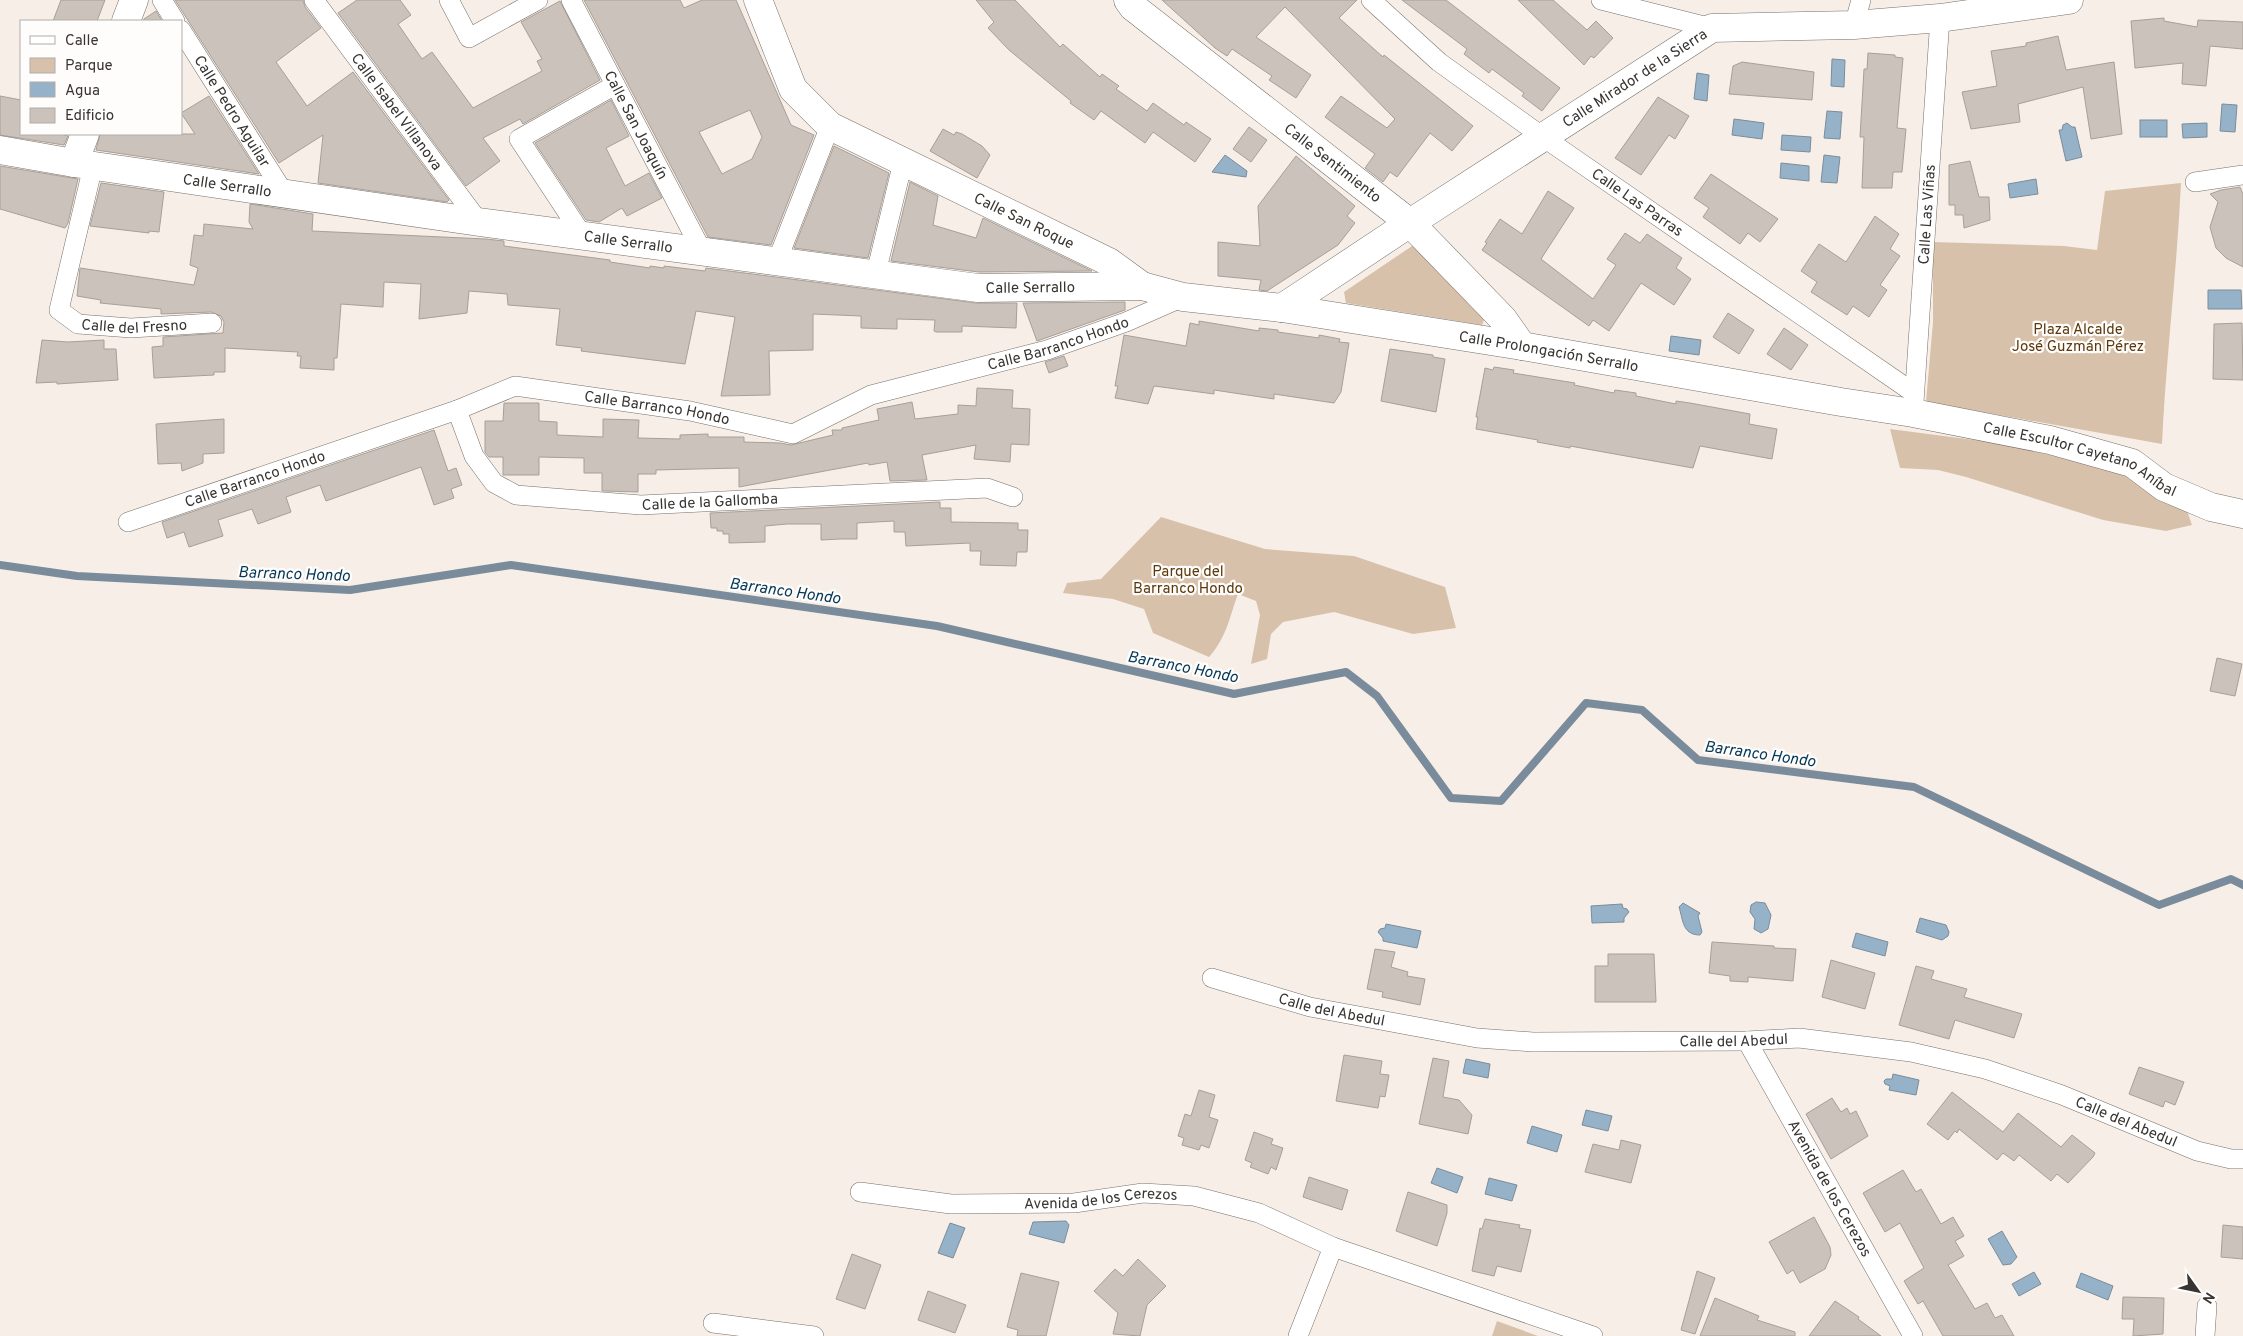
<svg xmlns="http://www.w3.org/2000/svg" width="2243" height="1336" viewBox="0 0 2243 1336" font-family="Overpass,sans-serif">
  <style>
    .green { fill: #d8c1aa }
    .water { fill: #96b2c8; stroke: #7a8c9b }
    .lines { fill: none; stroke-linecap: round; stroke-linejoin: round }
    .stream { stroke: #7a8c9b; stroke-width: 8 }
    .building { fill: #cac2bb; stroke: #a7a098; fill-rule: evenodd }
    .street-casing { stroke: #777069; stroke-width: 20 }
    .secondary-casing { stroke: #777069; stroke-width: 29 }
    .street { stroke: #fff; stroke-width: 19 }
    .secondary { stroke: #fff; stroke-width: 28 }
    .labels { text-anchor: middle; stroke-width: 4.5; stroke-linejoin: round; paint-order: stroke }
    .street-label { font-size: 15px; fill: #373431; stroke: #fffdfc }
    .park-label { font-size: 15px; fill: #5b390c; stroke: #fffdfc }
    .water-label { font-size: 16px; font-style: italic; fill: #033857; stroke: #fffdfc }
  </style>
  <rect width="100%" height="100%" fill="#f7efe7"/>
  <g class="green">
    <path d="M2181,183C2177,270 2166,357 2162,444L1926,402L1933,322V242L2064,246L2097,250L2105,191Z"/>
    <polygon points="1415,244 1486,315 1482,325 1346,303 1344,292"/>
    <polygon points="1890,429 2005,444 2135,476 2184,502 2192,525 2166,531 2103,520 1966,477 1938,470 1900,468"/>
    <path d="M1161,517L1265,549L1354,556L1445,587L1456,628L1413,634L1334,612L1283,622L1271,634L1267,659L1251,664L1260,615L1256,601L1238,594C1229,618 1227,637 1209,657L1153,633L1144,609L1113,599L1063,593L1067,583L1101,579Z"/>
    <polygon points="1497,1321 1538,1336 1492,1336"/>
  </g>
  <g class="water">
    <polygon points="1832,59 1845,60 1844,87 1831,86"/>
    <polygon points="1697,73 1709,75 1707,101 1694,99"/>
    <polygon points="2222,104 2237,105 2235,132 2220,131"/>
    <polygon points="1827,111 1842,112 1840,139 1824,138"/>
    <polygon points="1734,119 1764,123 1762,139 1732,135"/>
    <rect x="2140" y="120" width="27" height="17"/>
    <polygon points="2067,123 2072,127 2075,127 2082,157 2066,161 2059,130 2062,130 2063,125"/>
    <polygon points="2207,123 2207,137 2183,138 2182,124"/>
    <polygon points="1782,135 1811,137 1810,152 1781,150"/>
    <polygon points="1225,155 1247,171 1246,177 1212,172"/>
    <polygon points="1824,155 1840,157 1837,183 1821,182"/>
    <polygon points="1781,163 1809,166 1809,181 1780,178"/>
    <polygon points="2036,179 2038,194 2010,198 2008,184"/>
    <polygon points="2208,290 2241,290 2242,309 2208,309"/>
    <polygon points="1671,336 1701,340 1699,355 1669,351"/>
    <polygon points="1756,902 1765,903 1771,915 1768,929 1761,933 1754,929 1755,919 1750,912 1751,905"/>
    <path d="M1683,903L1700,913L1698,916L1702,932L1700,935C1682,935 1683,919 1679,907Z"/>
    <polygon points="1622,904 1623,908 1627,909 1629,912 1624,918 1624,922 1592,923 1591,906"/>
    <polygon points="1920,918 1946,925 1949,932 1948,936 1942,940 1916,932"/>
    <polygon points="1386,924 1421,931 1417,948 1383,941 1383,938 1378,932 1380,929 1385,928"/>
    <polygon points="1856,933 1888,942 1885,956 1852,947"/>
    <polygon points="1466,1059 1490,1064 1488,1078 1463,1073"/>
    <polygon points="1893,1074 1919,1080 1916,1095 1889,1090 1890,1086 1885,1084 1884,1081 1886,1079 1892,1079"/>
    <polygon points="1586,1110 1612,1116 1608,1131 1582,1125"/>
    <polygon points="1532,1126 1562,1135 1557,1152 1527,1143"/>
    <polygon points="1437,1168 1463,1177 1457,1193 1431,1183"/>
    <polygon points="1489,1178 1517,1185 1512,1201 1485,1194"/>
    <polygon points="1066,1221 1069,1225 1064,1243 1029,1234 1033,1222"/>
    <polygon points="950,1223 965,1228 953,1258 938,1253"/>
    <polygon points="2002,1231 2017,1257 2011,1264 2003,1265 1988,1239"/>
    <polygon points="2034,1272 2041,1284 2019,1296 2012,1284"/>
    <polygon points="2081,1273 2113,1286 2108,1300 2076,1287"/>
  </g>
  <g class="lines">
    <polyline class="stream" points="0,565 77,576 350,590 511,565 937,626 1234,694 1346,672 1377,696 1451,798 1501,801 1586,703 1642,710 1698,760 1914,787 2159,905 2231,879 2243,885"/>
  </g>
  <g class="building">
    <polygon points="61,0 105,0 97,21 53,21"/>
    <polygon points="175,0 303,0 305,7 321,28 276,62 307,106 353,72 449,200 447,202 318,183 323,135 279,163"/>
    <polygon points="357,0 400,0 411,15 398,24 422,59 432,52 473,108 542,71 537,61 542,59 521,22 560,1 600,80 523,124 520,119 483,138 500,161 466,186 338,13"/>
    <path d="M584,0H680L684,8L702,0H736L791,125L814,135L771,245L708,237ZM750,110L762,137L752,159L722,174L699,132Z"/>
    <polygon points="976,0 1015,0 1060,47 1063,44 1100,77 1102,74 1119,86 1116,89 1147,111 1153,103 1184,125 1186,122 1211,139 1195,162 1153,132 1145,143 1101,111 1094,120 1070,103 1071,101 1009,50 988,28 994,22"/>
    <polygon points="1162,0 1357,0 1339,18 1383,57 1384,55 1473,126 1452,151 1430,133 1397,177 1390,172 1383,182 1365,168 1375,154 1325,117 1341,96 1387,128 1395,119 1285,7 1256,37 1311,75 1296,98 1269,80 1272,76 1232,49 1227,56 1215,48"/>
    <polygon points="1402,0 1446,0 1560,88 1542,111 1522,96 1524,93 1492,69 1489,73 1464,54 1467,49"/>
    <polygon points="1518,0 1553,0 1587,30 1596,21 1613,38 1594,58 1591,56 1584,65"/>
    <polygon points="156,11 162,21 143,21 144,19"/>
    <polygon points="2164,18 2164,21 2197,27 2198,20 2243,22 2243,49 2210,46 2206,86 2182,84 2183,63 2135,68 2131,21"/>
    <polygon points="2058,36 2066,70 2114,62 2122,134 2091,139 2083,87 2018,104 2020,122 1971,129 1962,92 1997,86 1991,51 2026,46 2026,43"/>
    <polygon points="1868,53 1895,55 1895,57 1903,58 1897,128 1906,129 1902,172 1893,172 1892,188 1862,188 1864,137 1860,137 1864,69 1867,69"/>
    <polygon points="1742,62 1814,72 1812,100 1729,94 1733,66"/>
    <polygon points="0,96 21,100 21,134 62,134 68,136 64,145 0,135"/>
    <polygon points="209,96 259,174 96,150 100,134 195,134 181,113"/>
    <polygon points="1658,97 1689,116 1675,139 1669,135 1641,175 1615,158"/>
    <polygon points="611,100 629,136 606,148 625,186 649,173 662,198 627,216 622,208 599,222 586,220 535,143"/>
    <polygon points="1249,127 1267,140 1251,162 1233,149"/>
    <polygon points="943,129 954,135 956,132 962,134 982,146 990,155 977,178 930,151"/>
    <polygon points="834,146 889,173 868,258 794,248"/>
    <polygon points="1296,156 1355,206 1347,216 1355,223 1338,245 1267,291 1259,290 1261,280 1218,276 1218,242 1260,246 1258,206"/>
    <polygon points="1970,161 1979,197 1989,197 1990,220 1964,228 1963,215 1955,215 1955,205 1949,205 1949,165"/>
    <polygon points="0,166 78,179 68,223 65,228 0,209"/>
    <polygon points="1711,174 1778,219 1760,242 1748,233 1740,244 1703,217 1709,208 1694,198"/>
    <polygon points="910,182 938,196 933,225 976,238 983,218 1092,271 979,272 891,261"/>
    <polygon points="101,183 164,192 159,232 149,231 149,233 90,226"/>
    <polygon points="2240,187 2243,194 2243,267 2226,258 2216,248 2210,227 2218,202 2210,194 2221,190"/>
    <polygon points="1548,191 1574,208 1541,259 1593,299 1616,265 1607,259 1625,233 1640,243 1647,234 1682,258 1676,268 1691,279 1674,305 1641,283 1609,331 1593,320 1589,326 1482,250 1487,243 1485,242 1500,219 1522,234"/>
    <polygon points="250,204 313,214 312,231 486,239 504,241 504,246 610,260 610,262 650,268 650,266 664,268 664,266 705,271 706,268 976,303 1017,303 1016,328 962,326 962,332 936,332 934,331 935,320 897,319 897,329 861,328 861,316 813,314 813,350 769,351 770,395 721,396 735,317 696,311 685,364 581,351 582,348 556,345 560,309 508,305 507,294 469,291 467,313 419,319 421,284 384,282 383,307 341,304 337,358 334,358 334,370 300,368 301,356 297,356 298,352 225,348 225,372 214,372 214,375 154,378 152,347 163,346 163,337 223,333 224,322 221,316 211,312 161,314 161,309 100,303 101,300 77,296 80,268 194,285 198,268 190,265 194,235 203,236 204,224 253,229 249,222"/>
    <polygon points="1875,216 1899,234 1890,249 1900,256 1880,285 1887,290 1869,317 1853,306 1847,315 1811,292 1817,282 1801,271 1819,244 1846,262"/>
    <polygon points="1125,302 1125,310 1037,341 1023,303"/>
    <polygon points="1728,313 1754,330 1739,354 1713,337"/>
    <polygon points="1199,321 1259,331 1259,328 1278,330 1278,332 1319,338 1319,335 1340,339 1339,342 1349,343 1341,392 1334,403 1274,394 1274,399 1214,390 1214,394 1154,386 1148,404 1115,398 1118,386 1115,386 1124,335 1186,346 1190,323 1199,325"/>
    <polygon points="2242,323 2243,380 2213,379 2214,324"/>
    <polygon points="1784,328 1808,345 1791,370 1767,354"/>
    <polygon points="42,340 68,342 104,340 104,349 116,349 118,380 57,384 57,382 36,383"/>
    <polygon points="1390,349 1433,355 1433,357 1445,359 1436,412 1381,401"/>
    <polygon points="1064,356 1068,366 1049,373 1045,362"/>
    <polygon points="1494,367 1514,370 1513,373 1575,383 1574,385 1614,393 1615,390 1636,393 1636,396 1676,404 1676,401 1690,403 1750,414 1749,424 1777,429 1772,459 1700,446 1693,468 1570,446 1570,448 1537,442 1538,440 1476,429 1478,417 1476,417 1485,368 1493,370"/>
    <polygon points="977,388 1013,390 1012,408 1030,409 1029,445 1011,444 1010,462 974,459 976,445 922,455 927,480 890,481 887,462 869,465 868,463 739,487 739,468 656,470 656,474 638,474 638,492 605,491 602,491 602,473 584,473 584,458 539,457 539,475 503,475 503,457 489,457 485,452 485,421 503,421 504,403 539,403 539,421 557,422 557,435 603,437 603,419 639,420 638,438 680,439 680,435 708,434 708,437 744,437 744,442 780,443 791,445 833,435 832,430 842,430 842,428 879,420 877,409 912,402 915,419 958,414 958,405 976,406"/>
    <polygon points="224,419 224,453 203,454 203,463 182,471 181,463 158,464 156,424"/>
    <polygon points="434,430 448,471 456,468 462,485 451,489 454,498 434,505 421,467 326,501 320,485 286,497 291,512 258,524 252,509 218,520 223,536 189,547 184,532 167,538 162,522"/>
    <polygon points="940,502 940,508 951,508 951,522 1018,523 1018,530 1028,530 1027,552 1017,552 1016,566 980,565 981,551 970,551 970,543 906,546 905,532 894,532 894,521 857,523 857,539 840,539 821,540 821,524 787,524 765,526 765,542 729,543 729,534 723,534 723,531 717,531 717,528 711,528 710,513"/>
    <polygon points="2217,658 2242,664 2235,696 2210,691"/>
    <polygon points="1712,942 1774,946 1774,948 1796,949 1793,981 1748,977 1748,982 1730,981 1730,976 1709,973"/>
    <polygon points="1375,949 1395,952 1391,967 1408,972 1407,976 1425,979 1420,1005 1382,997 1383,992 1367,989"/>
    <polygon points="1608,954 1654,954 1656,1002 1595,1002 1595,966 1608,966"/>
    <polygon points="1831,960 1875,973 1865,1009 1822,997"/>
    <polygon points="1916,966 1934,971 1931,979 1967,989 1964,997 2022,1014 2014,1038 1955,1020 1949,1039 1899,1025"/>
    <polygon points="1344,1055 1382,1061 1380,1074 1389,1075 1385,1097 1380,1096 1378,1108 1336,1101"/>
    <polygon points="1433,1058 1449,1061 1443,1097 1459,1100 1472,1115 1468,1134 1419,1124"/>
    <polygon points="2139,1067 2184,1082 2175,1105 2165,1101 2163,1107 2129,1094"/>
    <polygon points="1199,1090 1215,1095 1209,1117 1218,1120 1209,1148 1201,1145 1199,1150 1182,1145 1184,1138 1178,1136 1185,1114 1191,1116"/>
    <polygon points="1952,1092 2003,1132 2018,1113 2061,1147 2072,1135 2095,1153 2093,1157 2068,1183 2057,1174 2051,1181 2019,1155 2014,1161 2003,1153 1997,1160 1959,1129 1957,1133 1955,1131 1948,1140 1927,1124"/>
    <polygon points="1832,1098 1841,1112 1847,1108 1850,1114 1856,1111 1868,1136 1831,1159 1806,1114"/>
    <polygon points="1254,1132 1273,1139 1271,1144 1283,1148 1276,1170 1271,1167 1268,1174 1250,1167 1252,1163 1245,1160"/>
    <polygon points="1621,1140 1641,1145 1631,1183 1585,1172 1593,1144 1619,1150"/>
    <polygon points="1903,1170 1916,1192 1921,1189 1941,1224 1953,1217 1964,1236 1955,1241 1964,1256 1948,1265 1975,1309 1987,1303 1995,1318 2002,1315 2014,1336 1943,1336 1923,1301 1918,1304 1904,1281 1924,1268 1900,1223 1885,1232 1863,1193"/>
    <polygon points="1309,1177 1348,1190 1342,1210 1303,1197"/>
    <polygon points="1408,1192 1447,1205 1447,1213 1437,1246 1396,1231"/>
    <polygon points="1814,1217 1830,1247 1831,1255 1825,1269 1800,1283 1793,1270 1787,1274 1769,1242"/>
    <polygon points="1485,1219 1520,1225 1519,1228 1531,1230 1521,1272 1497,1266 1494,1276 1472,1271 1480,1228 1482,1229"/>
    <polygon points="2223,1225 2243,1227 2243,1259 2221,1257"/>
    <polygon points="852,1254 881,1265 865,1309 836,1299"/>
    <polygon points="1138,1259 1166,1286 1147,1305 1140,1336 1113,1334 1118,1313 1094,1291 1115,1269 1123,1276"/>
    <polygon points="1697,1271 1715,1278 1695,1334 1681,1330"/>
    <polygon points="1021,1273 1059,1282 1046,1336 1017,1336 1018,1330 1007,1327"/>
    <polygon points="928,1291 966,1305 955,1333 918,1320"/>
    <polygon points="2123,1297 2164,1298 2163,1334 2133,1336 2134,1319 2122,1319"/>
    <polygon points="1715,1298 1759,1316 1757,1320 1795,1332 1795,1336 1700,1336"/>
    <polygon points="1835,1301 1859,1317 1858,1319 1881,1336 1809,1336"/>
  </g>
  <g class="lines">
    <defs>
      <g id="street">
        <polyline points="162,0 175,21"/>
        <path id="s1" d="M314,0L479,222"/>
        <polyline points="449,0 469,38 538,0"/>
        <path id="s2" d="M571,0L702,251"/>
        <path id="s3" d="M1371,0L1439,62L1543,137L1914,393"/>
        <polyline points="1601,0 1712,28"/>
        <polyline points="1854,25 1861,0"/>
        <path id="s4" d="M181,30L284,193"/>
        <path id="s5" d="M93,166L59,310L78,324L131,328L212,323"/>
        <polyline points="2195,182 2243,175"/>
        <polyline points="583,236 519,139 615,85"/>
        <polyline points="777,261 830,126"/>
        <polyline points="876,273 903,162"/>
        <path id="s6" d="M1914,402L1940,18"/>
        <path id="s7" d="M457,410L474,456L494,483L516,495L641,505L987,488L1013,497"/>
        <path id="s8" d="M128,522L457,410L515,386L690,411L793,434L871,395L1047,350L1126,322L1183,297"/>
        <path id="s9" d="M1212,978L1310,1007L1477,1038L1533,1042L1747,1041L1799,1038L1911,1052L1985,1069L2062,1095L2197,1151L2231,1159H2243"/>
        <path id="s10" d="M1747,1041L1913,1336"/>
        <path id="s11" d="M860,1192L951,1204L1074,1203L1143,1193L1194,1196L1259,1213L1333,1247L1593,1336"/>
        <polyline points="713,1323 814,1336"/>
        <polyline points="1298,1336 1333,1247"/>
        <polyline points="2205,1336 2207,1306"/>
      </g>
      <g id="secondary">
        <path id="s12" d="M758,0L793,89L830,126L1109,262L1142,286"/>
        <path id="s13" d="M1128,0L1133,7L1410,223L1503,319L1522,346"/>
        <polyline points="126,21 134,0"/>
        <path id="s14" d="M0,150L74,163L479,222L978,288L1142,286L1183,297L1282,308L1522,346L1841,402L1913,413L2050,440L2132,463L2164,487L2211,507L2243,514"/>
        <polyline points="74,163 85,134"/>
        <path id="s15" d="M1282,308L1410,223L1712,28L1854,25L1940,18L2069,0"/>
      </g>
    </defs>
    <use href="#street" class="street-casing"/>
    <use href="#secondary" class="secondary-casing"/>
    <use href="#street" class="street"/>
    <use href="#secondary" class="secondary"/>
  </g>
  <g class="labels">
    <g class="street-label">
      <text dy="5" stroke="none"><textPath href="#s15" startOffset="421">Calle Mirador de la Sierra</textPath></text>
      <text dy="5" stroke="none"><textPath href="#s1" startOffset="139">Calle Isabel Villanova</textPath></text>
      <text dy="5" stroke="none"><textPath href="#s4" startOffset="96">Calle Pedro Aguilar</textPath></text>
      <text dy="5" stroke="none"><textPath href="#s2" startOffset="141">Calle San Joaquín</textPath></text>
      <text dy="5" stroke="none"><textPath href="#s13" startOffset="262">Calle Sentimiento</textPath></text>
      <text dy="5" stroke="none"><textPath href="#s14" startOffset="230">Calle Serrallo</textPath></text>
      <text dy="5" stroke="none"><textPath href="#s3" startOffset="335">Calle Las Parras</textPath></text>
      <text dy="5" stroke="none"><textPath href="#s6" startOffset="188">Calle Las Viñas</textPath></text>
      <text dy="5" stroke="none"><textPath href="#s12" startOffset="364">Calle San Roque</textPath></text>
      <text dy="5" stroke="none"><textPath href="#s14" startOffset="635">Calle Serrallo</textPath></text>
      <text dy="5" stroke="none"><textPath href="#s14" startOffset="1040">Calle Serrallo</textPath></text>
      <text dy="5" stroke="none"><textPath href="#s5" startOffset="228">Calle del Fresno</textPath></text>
      <text dy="5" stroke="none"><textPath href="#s8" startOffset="974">Calle Barranco Hondo</textPath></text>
      <text dy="5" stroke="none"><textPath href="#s14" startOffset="1564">Calle Prolongación Serrallo</textPath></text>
      <text dy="5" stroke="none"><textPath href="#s8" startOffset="554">Calle Barranco Hondo</textPath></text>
      <text dy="5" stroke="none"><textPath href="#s14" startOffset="2108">Calle Escultor Cayetano Aníbal</textPath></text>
      <text dy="5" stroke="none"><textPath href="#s8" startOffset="134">Calle Barranco Hondo</textPath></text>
      <text dy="5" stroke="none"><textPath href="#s7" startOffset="302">Calle de la Gallomba</textPath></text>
      <text dy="5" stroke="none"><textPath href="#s9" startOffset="124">Calle del Abedul</textPath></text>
      <text dy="5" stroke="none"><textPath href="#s9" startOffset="529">Calle del Abedul</textPath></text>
      <text dy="5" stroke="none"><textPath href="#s9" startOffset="934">Calle del Abedul</textPath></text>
      <text dy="5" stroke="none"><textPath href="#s10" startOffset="169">Avenida de los Cerezos</textPath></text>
      <text dy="5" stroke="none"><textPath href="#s11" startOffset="242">Avenida de los Cerezos</textPath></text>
    </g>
    <g class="park-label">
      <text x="2078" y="334">Plaza Alcalde<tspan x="2078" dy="17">José Guzmán Pérez</tspan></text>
      <text x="1188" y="576">Parque del<tspan x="1188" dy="17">Barranco Hondo</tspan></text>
    </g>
    <g class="water-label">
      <text transform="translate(294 573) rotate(2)" y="6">Barranco Hondo</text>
      <text transform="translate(785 590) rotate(8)" y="6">Barranco Hondo</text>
      <text transform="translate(1183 666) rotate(11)" y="6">Barranco Hondo</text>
      <text transform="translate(1760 753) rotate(8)" y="6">Barranco Hondo</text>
    </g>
  </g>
  <rect x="20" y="20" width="162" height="115" fill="#fffdfc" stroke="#afadab"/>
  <rect x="30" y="36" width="25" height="8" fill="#ffffff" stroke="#afadab"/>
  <text x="65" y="45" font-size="15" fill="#373431">Calle</text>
  <rect x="30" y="58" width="25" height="15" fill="#d8c1aa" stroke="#afadab"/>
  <text x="65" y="70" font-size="15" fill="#373431">Parque</text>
  <rect x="30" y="82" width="25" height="15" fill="#96b2c8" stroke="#afadab"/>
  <text x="65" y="95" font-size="15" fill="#373431">Agua</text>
  <rect x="30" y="108" width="25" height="15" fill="#cac2bb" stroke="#afadab"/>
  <text x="65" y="120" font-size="15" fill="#373431">Edificio</text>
  <g transform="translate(2198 1291) rotate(123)" stroke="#fffdfc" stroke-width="4" paint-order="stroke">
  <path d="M0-4L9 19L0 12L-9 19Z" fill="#373431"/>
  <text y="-8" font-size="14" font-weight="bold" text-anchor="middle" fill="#373431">N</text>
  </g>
</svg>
